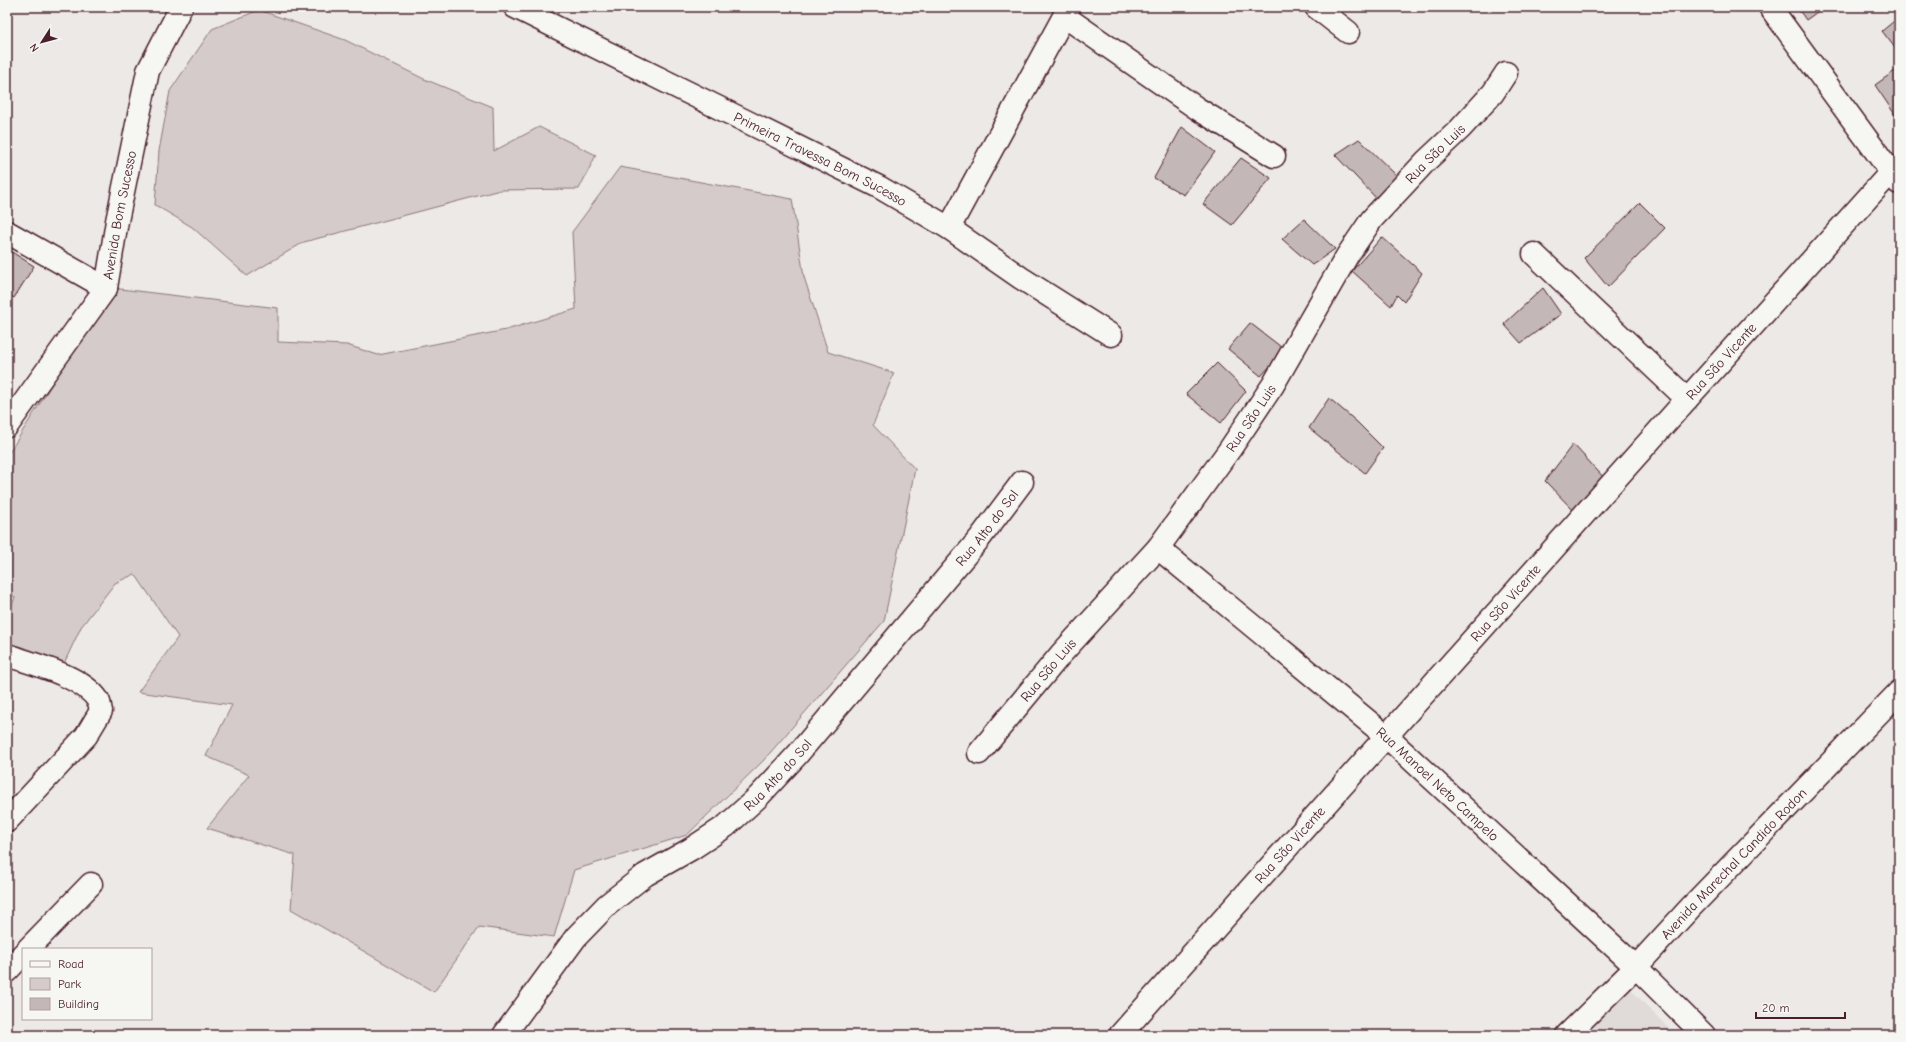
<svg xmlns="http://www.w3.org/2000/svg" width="1906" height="1042" viewBox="0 0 1906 1042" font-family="'Comic Neue',sans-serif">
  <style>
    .built { fill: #e0dad8 }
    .green { fill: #d4cbca; stroke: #8f757a }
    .building { fill: #c4b7b7; stroke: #4a1f2b }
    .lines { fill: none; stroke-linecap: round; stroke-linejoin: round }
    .minor-casing { stroke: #4a1f2b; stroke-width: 25 }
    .major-casing { stroke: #4a1f2b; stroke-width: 25 }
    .minor { stroke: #f6f6f2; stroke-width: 22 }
    .major { stroke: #f6f6f2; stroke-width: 22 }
    .labels { text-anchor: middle; stroke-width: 3; stroke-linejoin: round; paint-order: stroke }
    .street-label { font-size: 14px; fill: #4a1f2b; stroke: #f6f6f2 }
  </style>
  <rect width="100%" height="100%" fill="#ece9e6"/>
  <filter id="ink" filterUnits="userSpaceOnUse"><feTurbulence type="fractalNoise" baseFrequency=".025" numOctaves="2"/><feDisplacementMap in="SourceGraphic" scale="8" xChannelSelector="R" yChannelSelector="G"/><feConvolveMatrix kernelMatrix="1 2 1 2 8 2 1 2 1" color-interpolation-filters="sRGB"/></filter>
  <g filter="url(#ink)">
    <polygon class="built" points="1629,988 1675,1035 1581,1035"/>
    <g class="green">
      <polygon points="259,10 345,40 424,79 493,107 494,151 539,127 596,155 579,189 500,190 304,242 247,276 192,227 155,205 159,151 170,91 212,29"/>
      <polygon points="620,167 792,199 804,277 828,352 894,373 873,425 915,469 884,621 763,761 687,835 574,870 554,937 479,927 434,992 291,909 295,855 207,828 249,775 206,756 232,705 138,692 178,637 135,574 115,583 81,627 60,672 7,644 7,619 15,597 7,592 7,492 8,491 7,456 112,288 278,308 278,342 347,345 378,355 506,330 576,309 572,232"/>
    </g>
    <g class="building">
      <polygon points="1797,7 1824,7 1806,20"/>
      <polygon points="1899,17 1899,53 1882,31"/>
      <polygon points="1899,68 1899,118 1898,119 1875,85"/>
      <polygon points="1182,127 1215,152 1184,195 1154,178"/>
      <polygon points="1359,139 1398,177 1376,198 1335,155"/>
      <polygon points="1241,158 1271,178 1232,225 1203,204"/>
      <polygon points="1640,203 1665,228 1608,287 1584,258"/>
      <polygon points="1304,219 1335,249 1312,265 1282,239"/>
      <polygon points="1382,237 1422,273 1404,302 1397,295 1391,306 1352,271"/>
      <polygon points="7,249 34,266 14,298 7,294"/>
      <polygon points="1543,288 1561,314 1521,343 1504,324"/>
      <polygon points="1250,323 1285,350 1261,376 1228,349"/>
      <polygon points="1217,363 1246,391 1221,423 1186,394"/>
      <polygon points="1329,398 1357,422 1383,448 1365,473 1309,428"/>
      <polygon points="1573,444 1606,480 1574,511 1545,481"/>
    </g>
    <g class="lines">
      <defs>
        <g id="minor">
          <path id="s1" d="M515,7L879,187L949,228L1021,278L1111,335"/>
          <polyline points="1316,7 1348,32"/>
          <polyline points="1064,16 1198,109 1274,156"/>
          <polyline points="949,228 1069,7"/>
          <polyline points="7,232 106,288"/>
          <polyline points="1534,254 1687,399"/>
          <path id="s2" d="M7,426L106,288L117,221L148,71L181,7"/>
          <path id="s3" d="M1158,548L1386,736L1636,967L1704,1035"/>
          <path d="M7,655C33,664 82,676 98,700C100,703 100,708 101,711L86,736L7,821"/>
          <path id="s4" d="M979,753L1061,654L1158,548L1230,449L1273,385L1347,256L1372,219L1426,161L1460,129L1493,93L1506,73"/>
          <polyline points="28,949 91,884"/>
          <polyline points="7,971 23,954"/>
          <path id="s5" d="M504,1035L576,937L607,905L645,875L691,849L726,826L758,797L797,755L980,538L1022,482"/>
          <path id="s6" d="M1120,1035L1687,399L1891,172"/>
          <path id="s7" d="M1567,1035L1636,967L1691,907L1899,692"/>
        </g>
        <polyline id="major" points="1770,7 1899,183"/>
      </defs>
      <use href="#minor" class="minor-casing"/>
      <use href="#major" class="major-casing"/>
      <use href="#minor" class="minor"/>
      <use href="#major" class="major"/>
    </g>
  </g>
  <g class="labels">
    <g class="street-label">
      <text dy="5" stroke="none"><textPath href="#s4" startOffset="756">Rua São Luis</textPath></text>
      <text dy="5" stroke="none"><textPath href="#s1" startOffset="341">Primeira Travessa Bom Sucesso</textPath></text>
      <text dy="5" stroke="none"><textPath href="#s2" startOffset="244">Avenida Bom Sucesso</textPath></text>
      <text dy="5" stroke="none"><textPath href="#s6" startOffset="903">Rua São Vicente</textPath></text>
      <text dy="5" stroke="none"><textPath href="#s4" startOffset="432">Rua São Luis</textPath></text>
      <text dy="5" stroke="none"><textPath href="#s5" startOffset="706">Rua Alto do Sol</textPath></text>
      <text dy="5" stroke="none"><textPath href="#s6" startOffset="579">Rua São Vicente</textPath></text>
      <text dy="5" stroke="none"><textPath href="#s4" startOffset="108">Rua São Luis</textPath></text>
      <text dy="5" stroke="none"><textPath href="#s5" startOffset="382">Rua Alto do Sol</textPath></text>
      <text dy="5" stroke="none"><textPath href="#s3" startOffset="366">Rua Manoel Neto Campelo</textPath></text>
      <text dy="5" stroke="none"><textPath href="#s6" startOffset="255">Rua São Vicente</textPath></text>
      <text dy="5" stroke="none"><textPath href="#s7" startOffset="239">Avenida Marechal Candido Rodon</textPath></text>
    </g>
  </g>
  <rect width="1906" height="1042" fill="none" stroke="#f6f6f2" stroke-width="24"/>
  <rect x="12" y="12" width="1882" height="1018" fill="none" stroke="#4a1f2b" stroke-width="1.5" filter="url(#ink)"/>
  <rect x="22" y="948" width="130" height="72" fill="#f6f6f2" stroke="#b1a0a2"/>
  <rect x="30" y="961" width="20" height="6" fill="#f6f6f2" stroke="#b1a0a2"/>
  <text x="58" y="968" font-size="12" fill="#4a1f2b">Road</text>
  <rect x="30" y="978" width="20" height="12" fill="#d4cbca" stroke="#b1a0a2"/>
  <text x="58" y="988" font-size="12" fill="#4a1f2b">Park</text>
  <rect x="30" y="998" width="20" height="12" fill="#c4b7b7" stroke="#b1a0a2"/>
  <text x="58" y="1008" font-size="12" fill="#4a1f2b">Building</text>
  <g transform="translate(42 42) rotate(234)" stroke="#f6f6f2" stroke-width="3" paint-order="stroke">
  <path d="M0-3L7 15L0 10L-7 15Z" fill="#4a1f2b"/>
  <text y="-6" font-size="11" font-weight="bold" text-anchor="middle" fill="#4a1f2b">N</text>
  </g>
  <path d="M1756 1012v6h89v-6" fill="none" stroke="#4a1f2b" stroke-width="2"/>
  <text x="1762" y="1012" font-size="12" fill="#4a1f2b" stroke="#f6f6f2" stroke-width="3" paint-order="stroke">20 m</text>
</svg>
